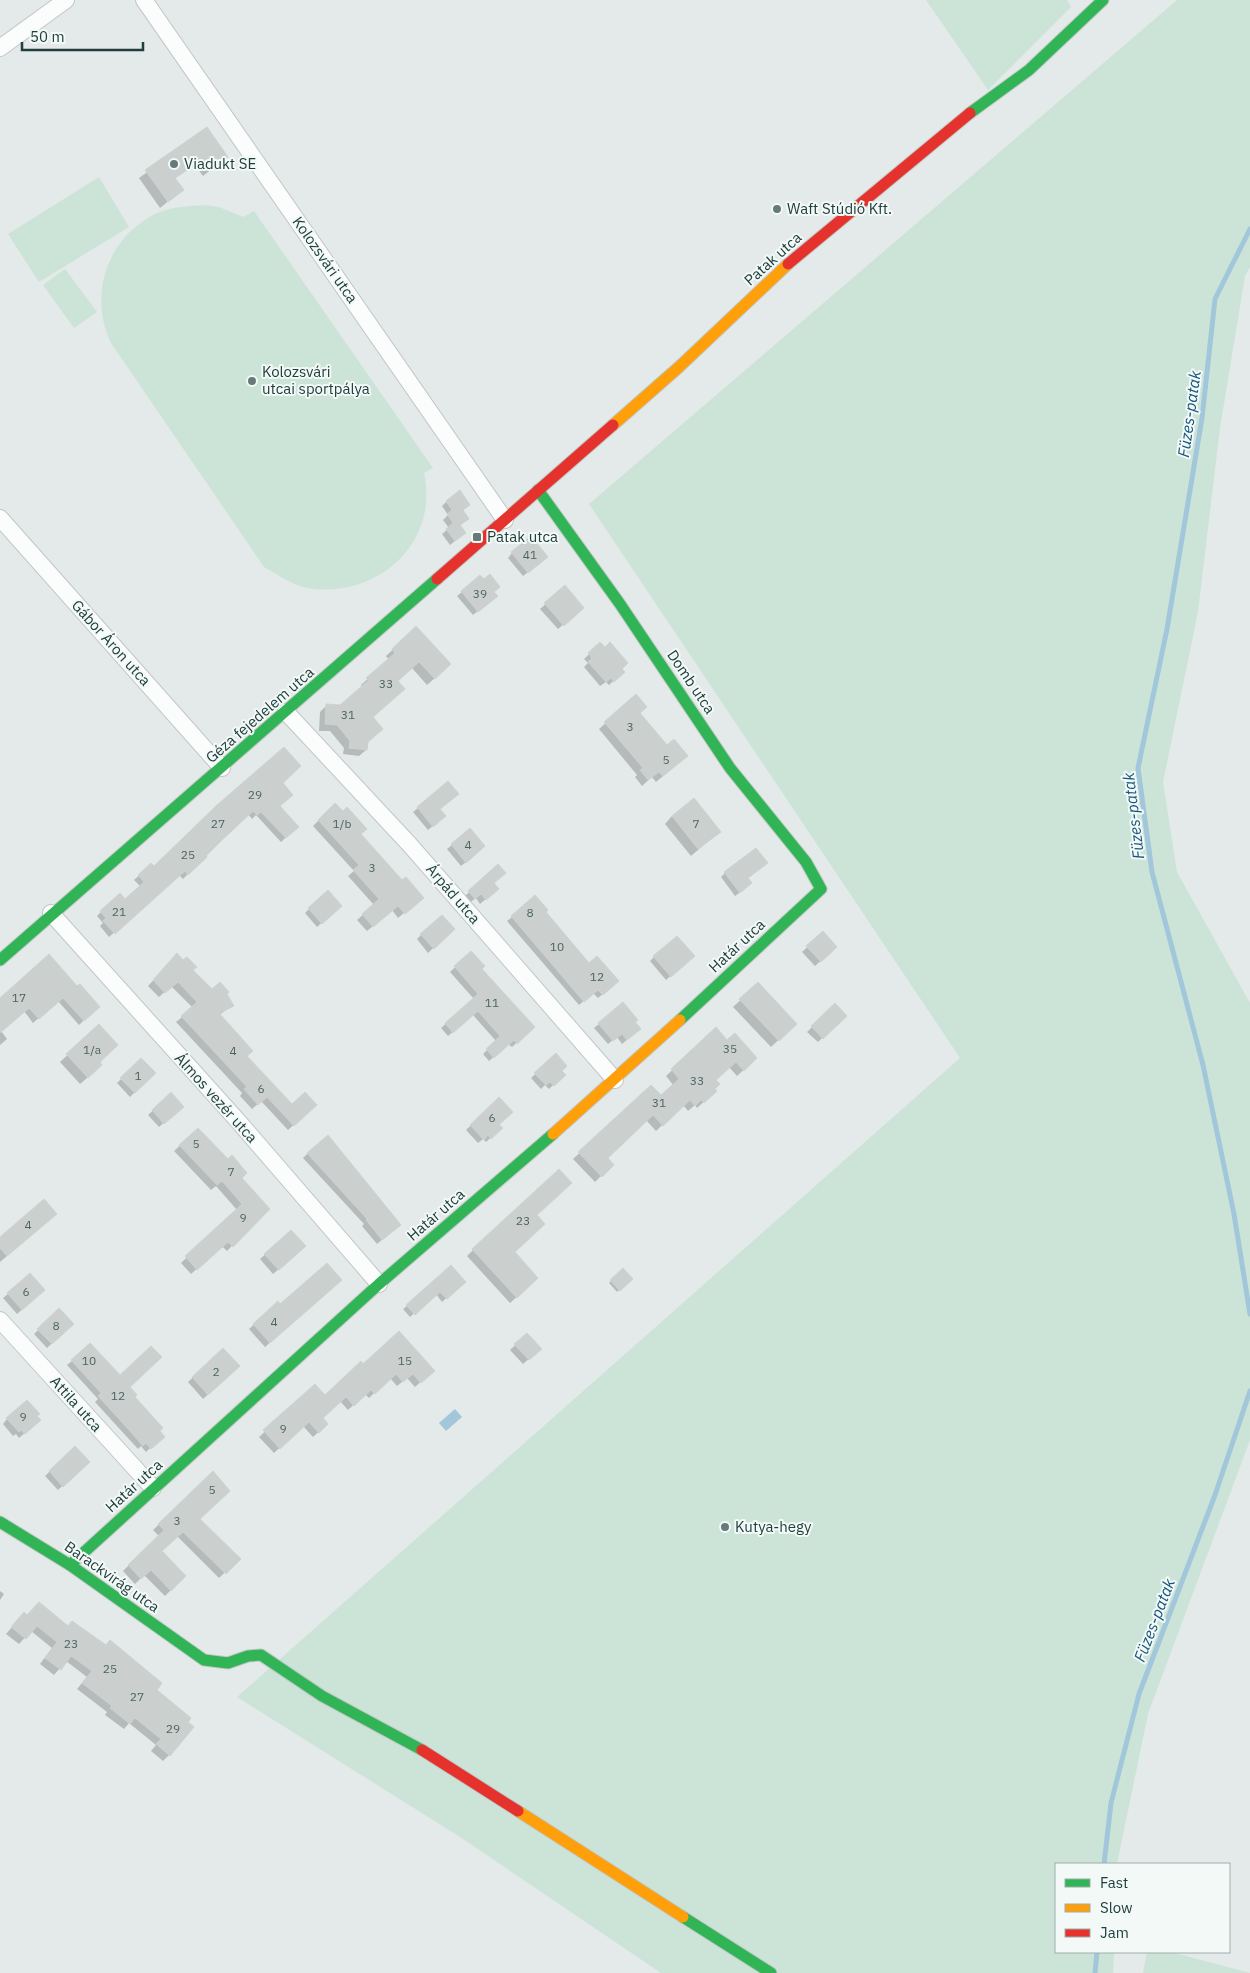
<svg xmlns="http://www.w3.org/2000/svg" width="1250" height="1973" viewBox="0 0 1250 1973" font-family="'IBM Plex Sans',sans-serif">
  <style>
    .green { fill: #cce4d8 }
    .water { fill: #a2c7db }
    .shadow { fill: #0003 }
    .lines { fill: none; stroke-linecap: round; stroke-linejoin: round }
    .stream { stroke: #a2c7db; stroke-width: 5 }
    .building { fill: #cbd0cf; stroke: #ccd2d1 }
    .street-casing { stroke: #c1c6c6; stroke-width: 18 }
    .fast-casing { stroke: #bfc7c6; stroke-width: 13 }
    .slow-casing { stroke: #bfc7c6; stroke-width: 13 }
    .jam-casing { stroke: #bfc7c6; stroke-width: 13 }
    .street { stroke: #fbfcfc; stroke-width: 16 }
    .fast { stroke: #30b455; stroke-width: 11 }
    .slow { stroke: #ff9f0a; stroke-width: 11 }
    .jam { stroke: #e5322d; stroke-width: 11 }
    .poi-dot { fill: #657a79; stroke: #f2f9f7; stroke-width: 2 }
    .labels { text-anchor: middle; stroke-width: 4; stroke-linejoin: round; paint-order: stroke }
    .number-label { font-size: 12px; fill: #4c6362 }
    .poi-label { font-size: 15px; fill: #203e3c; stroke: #f2f9f7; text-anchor: start }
    .street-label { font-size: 15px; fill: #203e3c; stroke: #f2f9f7 }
    .water-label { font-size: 16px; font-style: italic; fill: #17577e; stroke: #f2f9f7 }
  </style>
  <rect width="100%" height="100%" fill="#e4e9e9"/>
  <g class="green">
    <polygon points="926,0 1067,0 1071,7 988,90"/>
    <polygon points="1177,0 1250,0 1250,267 1245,276 1220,428 1198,612 1163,782 1177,872 1250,1003 1250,1440 1148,1714 1117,1864 1056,1864 1056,1952 1114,1952 1113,1973 661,1973 460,1837 237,1697 960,1058 589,504"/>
    <polygon points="99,177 129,227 39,282 8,234"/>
    <path d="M205,205L219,207L243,217L254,211L433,468L424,473C439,541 381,596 313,589C295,587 280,576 264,567L111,343C88,295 107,238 155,214C169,207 189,206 205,205Z"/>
    <polygon points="65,269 97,312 74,328 43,285"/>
    <polygon points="1147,1952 1171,1952 1250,1973 1143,1973"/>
  </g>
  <polygon class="water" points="455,1409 462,1417 446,1431 439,1423"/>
  <g class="shadow">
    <polygon points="207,129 227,157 203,176 195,165 174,179 182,190 160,208 139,178"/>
    <polygon points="446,502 462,511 468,519 459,526 465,533 450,545 442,534 449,528 443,520 448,515 442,506"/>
    <polygon points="512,553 542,561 523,576 508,558"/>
    <polygon points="565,587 578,612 558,629 540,609"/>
    <polygon points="462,592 491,600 473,615 457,596"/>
    <polygon points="416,628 443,671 427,685 412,668 397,681 371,718 366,750 359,756 343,754 344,748 330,731 319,731 320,712 327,705 340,706 362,687 361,685 389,660 386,656"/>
    <polygon points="600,644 620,669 619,676 609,685 606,682 600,686 584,667 588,663 584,659"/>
    <polygon points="636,696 639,714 680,762 656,782 652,777 642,786 635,777 637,775 599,729"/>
    <polygon points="282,783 278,807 297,827 281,842 256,815 252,819 248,814 183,879 179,875 109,937 100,926 103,923 97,916 101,912 125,901 141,887 134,880 151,865 154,868"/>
    <polygon points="448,783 439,809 440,820 428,830 413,812"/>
    <polygon points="672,816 719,832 691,856 665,824"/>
    <polygon points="319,820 416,903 398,918 392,910 367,931 357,920 374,905 348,876 354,871 313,826"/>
    <polygon points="470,830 483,848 461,866 447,849"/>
    <polygon points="498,865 493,893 480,904 476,898 469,903 464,897"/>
    <polygon points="725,873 747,878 746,888 735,896 721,877"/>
    <polygon points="309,909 336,910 317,927 305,913"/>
    <polygon points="544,912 589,965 612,986 598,998 593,993 579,1005 507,921 512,917"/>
    <polygon points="453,929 428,953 417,939 421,935"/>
    <polygon points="823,933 836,947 815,966 802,952"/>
    <polygon points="471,952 481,969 533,1027 512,1047 508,1044 489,1061 483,1054 496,1041 473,1015 448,1036 441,1028 474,999 450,972"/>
    <polygon points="177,955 212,991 225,994 232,1006 219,1015 246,1056 292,1106 315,1105 288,1130 261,1101 252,1109 240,1096 242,1093 176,1022 193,1008 171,986 159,997 148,986"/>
    <polygon points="654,957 688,960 666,980 650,961"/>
    <polygon points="758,984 788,1031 771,1047 733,1007"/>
    <polygon points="77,988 94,1011 79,1025 58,1001 33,1023 24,1011 1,1031 7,1039 0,1045 0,999"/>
    <polygon points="835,1005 845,1016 818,1042 807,1032"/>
    <polygon points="634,1023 634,1034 622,1044 617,1037 608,1044 594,1028 599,1024"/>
    <polygon points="99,1026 99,1062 94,1072 80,1084 60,1062"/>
    <polygon points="716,1029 750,1064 737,1076 729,1067 715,1080 709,1097 697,1108 695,1105 688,1111 683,1105 656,1131 646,1120 606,1158 612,1165 595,1182 573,1159 651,1087 661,1097 674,1086 666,1076"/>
    <polygon points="555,1055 560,1071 564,1075 549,1089 545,1085 541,1089 531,1078"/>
    <polygon points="141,1060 154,1073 130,1097 117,1083"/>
    <polygon points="171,1094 177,1111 159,1127 148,1115"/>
    <polygon points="499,1099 498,1125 501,1128 486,1142 483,1139 478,1143 466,1130"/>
    <polygon points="198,1129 268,1209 227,1251 222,1246 191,1274 181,1263 237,1210 216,1186 211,1190 174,1151"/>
    <polygon points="308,1153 395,1229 377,1244 362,1226 364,1224 303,1158"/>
    <polygon points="535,1216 513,1252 531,1284 510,1303 467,1256 473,1250"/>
    <polygon points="48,1221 0,1262 0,1238"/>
    <polygon points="291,1232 300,1251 273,1274 260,1259"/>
    <polygon points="623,1270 631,1278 617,1292 609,1283"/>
    <polygon points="464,1282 442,1302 436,1294 410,1317 403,1309 407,1306"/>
    <polygon points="336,1285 265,1347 249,1329 278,1303 280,1306"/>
    <polygon points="8,1294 39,1294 17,1314 3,1298"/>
    <polygon points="59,1310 72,1324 47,1348 34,1334"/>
    <polygon points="527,1334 540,1349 523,1364 510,1350"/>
    <polygon points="223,1350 234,1371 203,1399 188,1382"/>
    <polygon points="72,1361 128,1388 163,1436 146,1452 141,1446 138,1449 95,1402 98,1399 67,1365"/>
    <polygon points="363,1365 427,1376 415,1387 407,1378 397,1386 390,1378 369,1398 365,1394 348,1410 340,1401 322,1418 327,1424 313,1437 303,1426 274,1453 259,1437 315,1386 325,1397"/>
    <polygon points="35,1416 34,1425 19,1438 16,1434 13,1436 3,1424 7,1419"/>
    <polygon points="75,1448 88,1462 58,1490 45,1476"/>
    <polygon points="213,1473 198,1519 239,1559 219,1578 177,1536 160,1552 185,1576 165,1596 144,1575 135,1584 123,1571 159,1536 153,1530"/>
    <polygon points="0,1591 4,1594 0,1600"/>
    <polygon points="27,1616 68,1627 155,1690 169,1755 163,1761 151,1751 156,1745 129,1723 124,1729 105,1715 107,1712 77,1689 87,1677 66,1661 54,1675 40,1664 52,1648 31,1631 19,1644 6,1634 18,1620"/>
  </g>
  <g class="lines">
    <g class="stream">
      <polyline points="1250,229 1215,299 1202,418 1167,629 1138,768 1152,872 1203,1065 1234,1214 1250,1314"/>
      <polyline points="1104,1864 1111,1803 1139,1694 1215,1495 1250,1391"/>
      <polyline points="1095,1973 1097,1952"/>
    </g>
  </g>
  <g class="building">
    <polygon points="207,127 228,157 210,170 202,159 175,178 184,190 168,202 145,170"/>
    <polygon points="460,490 470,505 463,510 469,519 460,525 466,533 455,541 446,529 453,523 447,514 452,510 446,501"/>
    <polygon points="531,536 548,557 528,573 511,552"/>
    <polygon points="490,574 500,587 494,592 498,596 478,612 461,591 480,575 484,579"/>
    <polygon points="565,585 584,608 564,626 544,603"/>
    <polygon points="416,626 451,664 435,679 419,662 398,681 405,689 373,717 383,729 368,742 367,750 349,748 350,741 337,725 325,724 326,704 340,705 369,680 366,678 395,653 392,649"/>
    <polygon points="600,642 605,647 610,642 628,663 622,669 625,672 614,682 611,678 606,682 588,662 592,658 588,653"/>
    <polygon points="636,694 647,707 640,713 667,745 674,739 688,756 663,776 659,772 648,780 640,770 643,768 604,722"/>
    <polygon points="284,747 301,766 283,783 293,795 280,806 299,827 286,838 261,812 257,815 253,811 206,855 207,857 188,875 185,871 115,934 103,921 106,918 100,911 120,893 125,899 144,882 138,875 151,863 154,866 217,805"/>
    <polygon points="448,781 459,794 440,809 446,816 433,827 417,807"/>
    <polygon points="694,798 721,832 698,849 672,816"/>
    <polygon points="335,803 343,811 347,807 367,829 361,834 402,880 406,877 424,898 405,914 398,906 373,927 362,914 379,899 353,870 359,865 318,820"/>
    <polygon points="470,828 485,846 466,863 451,844"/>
    <polygon points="756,848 768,863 748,878 752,883 740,893 724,872"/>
    <polygon points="498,864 506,873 494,883 499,889 486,900 481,894 475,899 468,891"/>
    <polygon points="328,890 342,906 322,924 308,908"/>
    <polygon points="535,895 548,910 546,912 589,963 597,956 619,981 603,995 598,990 584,1002 511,916"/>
    <polygon points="442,915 455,929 434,949 420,934"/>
    <polygon points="823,931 837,947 821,962 806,946"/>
    <polygon points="677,936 695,956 671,977 653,956"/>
    <polygon points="471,951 485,966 482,969 535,1027 517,1044 514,1040 494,1058 486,1049 500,1036 478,1011 453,1033 445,1023 478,994 454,966"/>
    <polygon points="177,953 183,960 187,957 197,967 193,970 212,989 220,982 229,992 227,994 234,1006 219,1013 253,1051 247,1056 292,1104 305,1092 317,1105 294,1126 267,1097 258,1105 244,1089 247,1087 181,1016 197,1002 178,982 165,993 153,980"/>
    <polygon points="49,954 77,986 80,984 100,1007 84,1021 63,998 39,1019 29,1008 0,1033 0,998"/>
    <polygon points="758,982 797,1024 779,1041 739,999"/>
    <polygon points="623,1002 638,1020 635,1022 641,1029 627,1040 622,1034 613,1041 598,1023"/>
    <polygon points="835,1003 847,1016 823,1039 811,1026"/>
    <polygon points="99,1024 118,1045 100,1062 102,1065 88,1078 66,1054"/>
    <polygon points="716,1027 727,1040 735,1033 757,1058 744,1071 736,1062 716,1080 720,1084 715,1089 717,1091 704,1103 701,1100 695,1106 690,1100 663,1126 653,1115 608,1158 614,1165 602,1177 578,1152 651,1085 661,1095 679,1079 671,1069"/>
    <polygon points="556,1053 567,1066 562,1071 566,1075 554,1086 550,1082 546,1085 534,1073"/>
    <polygon points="141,1058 156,1073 135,1093 120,1078"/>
    <polygon points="171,1092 184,1107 164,1124 152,1110"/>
    <polygon points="499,1097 513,1112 499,1125 503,1128 491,1139 488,1135 484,1140 470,1125"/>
    <polygon points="198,1128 228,1159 232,1155 247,1173 242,1178 270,1209 233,1247 228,1242 197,1270 185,1256 242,1204 222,1181 217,1185 179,1145"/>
    <polygon points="328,1135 401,1225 382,1240 366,1220 367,1219 307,1153"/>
    <polygon points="559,1169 572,1183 537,1215 545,1224 515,1252 538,1278 517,1298 472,1249"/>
    <polygon points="44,1199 57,1214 7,1256 0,1248 0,1237"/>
    <polygon points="291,1230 306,1246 279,1270 264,1254"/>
    <polygon points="327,1263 342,1280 270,1343 253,1324 278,1301 280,1304"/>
    <polygon points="451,1265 466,1282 447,1299 440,1292 415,1315 406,1305"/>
    <polygon points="623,1268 633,1279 620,1291 610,1280"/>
    <polygon points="30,1273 45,1290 22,1310 7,1293"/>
    <polygon points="59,1308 74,1324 52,1344 37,1329"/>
    <polygon points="399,1331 435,1371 421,1383 413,1374 403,1382 396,1374 375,1394 371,1390 354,1406 346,1397 323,1418 328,1424 319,1433 309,1422 280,1449 263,1430 315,1384 325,1395 361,1361 363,1364"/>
    <polygon points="527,1333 542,1349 529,1360 514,1344"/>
    <polygon points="90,1343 120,1375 151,1346 162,1357 130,1387 137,1395 135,1397 163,1428 160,1431 165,1437 151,1449 146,1443 143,1446 129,1430 98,1396 101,1393 71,1360"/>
    <polygon points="223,1348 240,1366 208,1395 192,1377"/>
    <polygon points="27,1400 40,1414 37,1416 41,1420 25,1434 21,1430 19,1432 6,1418"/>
    <polygon points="75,1446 90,1462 63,1487 49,1471"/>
    <polygon points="213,1471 230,1491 200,1519 241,1559 226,1574 183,1532 162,1551 186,1576 171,1591 151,1570 141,1579 128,1565 164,1530 158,1524"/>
    <polygon points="39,1602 68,1626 72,1621 106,1645 110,1640 162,1683 157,1690 191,1718 188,1722 194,1727 170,1756 156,1744 161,1739 135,1718 130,1724 110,1708 112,1706 82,1683 92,1671 71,1656 61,1670 45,1658 57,1642 37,1626 26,1639 11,1627 24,1612 27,1615"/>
  </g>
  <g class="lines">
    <defs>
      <g id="street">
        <polyline points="144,0 505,520"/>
        <polyline points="0,48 66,0"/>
        <polyline points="0,518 222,768"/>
        <polyline points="286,712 410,845 615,1080"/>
        <polyline points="51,913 238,1121 379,1284"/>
        <polyline points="0,1320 153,1488"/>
      </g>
      <g id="fast">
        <polyline points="970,113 1029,70 1103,0"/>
        <polyline points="538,490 620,604 730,768 806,862 821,889 680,1020"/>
        <polyline points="0,960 437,579"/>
        <polyline points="0,1522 70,1565 204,1660 228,1663 248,1656 261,1655 322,1696 422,1750"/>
        <polyline points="70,1565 379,1284 553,1134"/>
        <polyline points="683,1917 771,1973"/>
      </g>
      <g id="slow">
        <polyline points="613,425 679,367 788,264"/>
        <polyline points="553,1134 680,1020"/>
        <polyline points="518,1811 683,1917"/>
      </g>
      <g id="jam">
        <polyline points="788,264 970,113"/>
        <polyline points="437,579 613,425"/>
        <polyline points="422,1750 518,1811"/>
      </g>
    </defs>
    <use href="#street" class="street-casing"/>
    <use href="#fast" class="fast-casing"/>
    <use href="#slow" class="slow-casing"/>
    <use href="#jam" class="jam-casing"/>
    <use href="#street" class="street"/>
    <use href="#fast" class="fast"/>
    <use href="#slow" class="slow"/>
    <use href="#jam" class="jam"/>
  </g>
  <g class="poi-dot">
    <circle cx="174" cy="164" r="5"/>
    <circle cx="777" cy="209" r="5"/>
    <circle cx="252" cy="381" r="5"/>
    <rect x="472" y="532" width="10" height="10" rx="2.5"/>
    <circle cx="725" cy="1527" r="5"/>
  </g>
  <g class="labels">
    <g class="number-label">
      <text x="530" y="559">41</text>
      <text x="480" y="598">39</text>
      <text x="386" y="688">33</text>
      <text x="348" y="719">31</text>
      <text x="630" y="731">3</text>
      <text x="666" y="764">5</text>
      <text x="255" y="799">29</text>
      <text x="218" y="828">27</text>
      <text x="342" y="828">1/b</text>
      <text x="696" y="828">7</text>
      <text x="468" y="849">4</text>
      <text x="188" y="859">25</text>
      <text x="372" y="872">3</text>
      <text x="119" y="916">21</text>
      <text x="530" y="917">8</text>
      <text x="557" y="951">10</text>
      <text x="597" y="981">12</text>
      <text x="19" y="1002">17</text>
      <text x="492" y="1007">11</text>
      <text x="730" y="1053">35</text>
      <text x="92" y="1054">1/a</text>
      <text x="233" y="1055">4</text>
      <text x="138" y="1080">1</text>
      <text x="697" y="1085">33</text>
      <text x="261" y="1093">6</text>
      <text x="659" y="1107">31</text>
      <text x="492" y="1122">6</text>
      <text x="196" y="1148">5</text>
      <text x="231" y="1176">7</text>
      <text x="243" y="1222">9</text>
      <text x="523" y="1225">23</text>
      <text x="28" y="1229">4</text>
      <text x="26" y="1296">6</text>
      <text x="274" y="1326">4</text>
      <text x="56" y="1330">8</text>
      <text x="89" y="1365">10</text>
      <text x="405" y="1365">15</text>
      <text x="216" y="1376">2</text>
      <text x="118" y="1400">12</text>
      <text x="23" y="1421">9</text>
      <text x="283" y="1433">9</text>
      <text x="212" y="1494">5</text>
      <text x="177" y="1525">3</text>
      <text x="71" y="1648">23</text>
      <text x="110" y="1673">25</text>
      <text x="137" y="1701">27</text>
      <text x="173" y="1733">29</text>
    </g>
    <g class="poi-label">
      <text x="184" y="169">Viadukt SE</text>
      <text x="787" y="214">Waft Stúdió Kft.</text>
      <text x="262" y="377">Kolozsvári<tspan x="262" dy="17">utcai sportpálya</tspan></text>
      <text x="487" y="542">Patak utca</text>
      <text x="735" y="1532">Kutya-hegy</text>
    </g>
    <g class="street-label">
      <text transform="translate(773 259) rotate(-42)" y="5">Patak utca</text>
      <text transform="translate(325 260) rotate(55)" y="5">Kolozsvári utca</text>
      <text transform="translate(111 643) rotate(48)" y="5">Gábor Áron utca</text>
      <text transform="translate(691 682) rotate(56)" y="5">Domb utca</text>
      <text transform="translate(260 715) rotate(-41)" y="5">Géza fejedelem utca</text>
      <text transform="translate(453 894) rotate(49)" y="5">Árpád utca</text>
      <text transform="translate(737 946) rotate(-43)" y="5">Határ utca</text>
      <text transform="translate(216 1098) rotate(48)" y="5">Álmos vezér utca</text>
      <text transform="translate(436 1215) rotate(-41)" y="5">Határ utca</text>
      <text transform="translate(76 1404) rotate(48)" y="5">Attila utca</text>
      <text transform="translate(134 1486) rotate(-42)" y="5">Határ utca</text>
      <text transform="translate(112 1577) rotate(35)" y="5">Barackvirág utca</text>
    </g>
    <g class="water-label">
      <text transform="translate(1189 414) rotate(-82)" y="6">Füzes-patak</text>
      <text transform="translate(1133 816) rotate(-97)" y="6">Füzes-patak</text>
      <text transform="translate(1154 1620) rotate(-69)" y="6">Füzes-patak</text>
    </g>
  </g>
  <rect x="1055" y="1863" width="175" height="90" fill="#f2f9f7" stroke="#9eaeac"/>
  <rect x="1065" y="1879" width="25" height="8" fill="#30b455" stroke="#9eaeac"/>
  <text x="1100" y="1888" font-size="15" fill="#203e3c">Fast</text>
  <rect x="1065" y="1904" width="25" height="8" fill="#ff9f0a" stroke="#9eaeac"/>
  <text x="1100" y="1913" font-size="15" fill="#203e3c">Slow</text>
  <rect x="1065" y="1929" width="25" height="8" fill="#e5322d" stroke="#9eaeac"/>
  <text x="1100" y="1938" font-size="15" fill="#203e3c">Jam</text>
  <path d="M22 42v8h121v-8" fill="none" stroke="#203e3c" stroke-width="2.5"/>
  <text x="30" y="42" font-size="15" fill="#203e3c" stroke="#f2f9f7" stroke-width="4" paint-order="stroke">50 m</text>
</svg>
